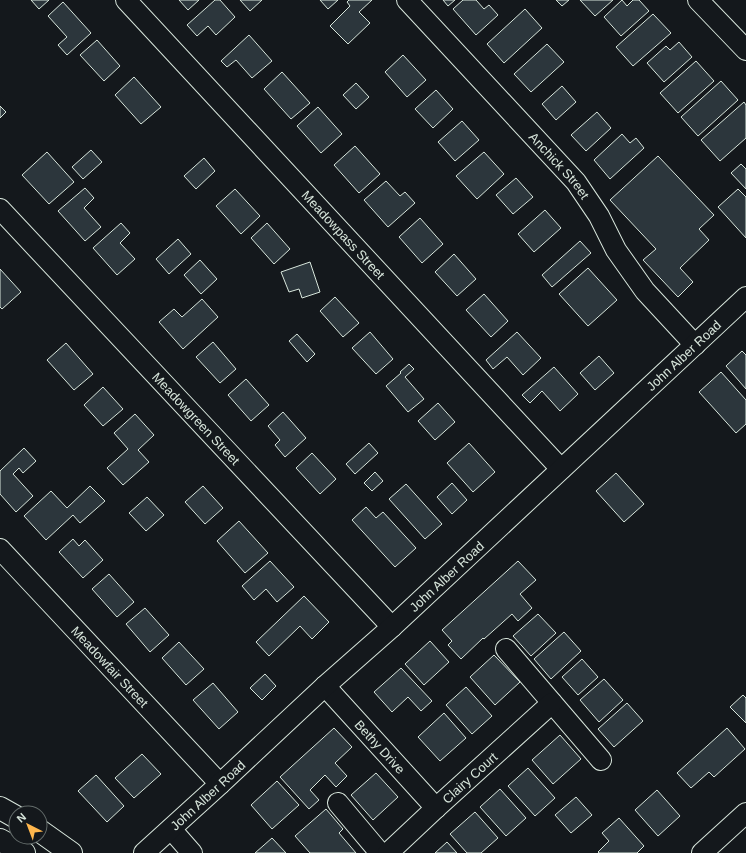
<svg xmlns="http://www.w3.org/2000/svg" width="746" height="853" viewBox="0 0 746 853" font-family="Arial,sans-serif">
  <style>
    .building { fill: #2c363c; stroke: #d8e6dc }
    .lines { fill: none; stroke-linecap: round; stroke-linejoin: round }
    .minor-casing { stroke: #d8e6dc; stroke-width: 22 }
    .major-casing { stroke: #d8e6dc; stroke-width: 24 }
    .minor { stroke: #14181c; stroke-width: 20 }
    .major { stroke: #14181c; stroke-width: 22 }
    .labels { text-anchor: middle; stroke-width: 3; stroke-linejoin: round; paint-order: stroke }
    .street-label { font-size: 13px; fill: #d8e6dc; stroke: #14181c }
  </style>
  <rect width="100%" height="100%" fill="#14181c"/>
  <g class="building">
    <polygon points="31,0 49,0 39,9"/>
    <polygon points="179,0 199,0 188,10"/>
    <polygon points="215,0 220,0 235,17 216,35 208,26 197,36 187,25"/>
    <polygon points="240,0 262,0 250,11"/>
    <polygon points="320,0 338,0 328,9"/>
    <polygon points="349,0 372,0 359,12 370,23 348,44 330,26 350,6 347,2"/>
    <polygon points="443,0 455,0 448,6"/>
    <polygon points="463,0 476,0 484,9 489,5 498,15 476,35 453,9"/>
    <polygon points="556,0 569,0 562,6"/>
    <polygon points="580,0 613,0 595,16"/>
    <polygon points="622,0 627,6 633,0 639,0 649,11 621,36 604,17"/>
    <polygon points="63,2 91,33 67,55 58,45 67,37 48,16"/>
    <polygon points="525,9 542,28 504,63 487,44"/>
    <polygon points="653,14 671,33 633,66 616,47"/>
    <polygon points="249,35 272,61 252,78 236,60 227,67 221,61"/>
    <polygon points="97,40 120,66 104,81 80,55"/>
    <polygon points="679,42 692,57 664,82 647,63 666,46 670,50"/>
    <polygon points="547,44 564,62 531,92 514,74"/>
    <polygon points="403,55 426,80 407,97 385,72"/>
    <polygon points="696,61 714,81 678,113 660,93"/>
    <polygon points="282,72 310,103 291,119 264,89"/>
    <polygon points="134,77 161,107 141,124 115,95"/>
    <polygon points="721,81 738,100 698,136 681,117"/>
    <polygon points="356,83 369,97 356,109 343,95"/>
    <polygon points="562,86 576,102 556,120 542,104"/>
    <polygon points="436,90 453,109 433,128 415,109"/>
    <polygon points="744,102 746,105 746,138 720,161 701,140"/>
    <polygon points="0,106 6,112 0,118"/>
    <polygon points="318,107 342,134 321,153 297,126"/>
    <polygon points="597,112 611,128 586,151 571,135"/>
    <polygon points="462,121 479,140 455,161 438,142"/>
    <polygon points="622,134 630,143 636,138 644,148 610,179 594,160"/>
    <polygon points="355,146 380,174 359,193 334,165"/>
    <polygon points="91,150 102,162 83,179 72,167"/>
    <polygon points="47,152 74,182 49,204 22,175"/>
    <polygon points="484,152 504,174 477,199 456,176"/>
    <polygon points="658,156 714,215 699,229 709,240 680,268 693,282 678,297 643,260 656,249 610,200"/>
    <polygon points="204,158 215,171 196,189 184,176"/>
    <polygon points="741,164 746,169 746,189 731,173"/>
    <polygon points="516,178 533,197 513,214 496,195"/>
    <polygon points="386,181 400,196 405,192 415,203 388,227 364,200"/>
    <polygon points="85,188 94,198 84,208 101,227 85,241 58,211"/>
    <polygon points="235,189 260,216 241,234 216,206"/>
    <polygon points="738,189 746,197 746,238 718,207"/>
    <polygon points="545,210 561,228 534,252 518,234"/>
    <polygon points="420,218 443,244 422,263 399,237"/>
    <polygon points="121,223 130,233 120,243 135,259 117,275 93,248"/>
    <polygon points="267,223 290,249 274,264 251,238"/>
    <polygon points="178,239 191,254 169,274 156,259"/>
    <polygon points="580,241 591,253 552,287 542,275"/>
    <polygon points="454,254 476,279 457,296 435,272"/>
    <polygon points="200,260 217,279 201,294 184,275"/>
    <polygon points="310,262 320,292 302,298 299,289 289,292 281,272"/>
    <polygon points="588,268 617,300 588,326 559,294"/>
    <polygon points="0,269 21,292 2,309 0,307"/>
    <polygon points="484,294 508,321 491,337 466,310"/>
    <polygon points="335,297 359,323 343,337 320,311"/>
    <polygon points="202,299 218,317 183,349 159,322 174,309 182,317"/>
    <polygon points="370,332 393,359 376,374 352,348"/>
    <polygon points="517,332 541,358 523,375 507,357 493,369 486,360"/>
    <polygon points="297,334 315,354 307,362 289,341"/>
    <polygon points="213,342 236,369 220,383 196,357"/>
    <polygon points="66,343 93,374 74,390 47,360"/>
    <polygon points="742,351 746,355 746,389 726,366"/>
    <polygon points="599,356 614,373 595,390 580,373"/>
    <polygon points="409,364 414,369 405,377 424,399 408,412 386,386 401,373 400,372"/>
    <polygon points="554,367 578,394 560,411 542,391 530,403 522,395"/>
    <polygon points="721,372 746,400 746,424 736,433 699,392"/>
    <polygon points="246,379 269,405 251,421 228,395"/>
    <polygon points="103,387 123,409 103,426 84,405"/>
    <polygon points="438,403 455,422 435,440 418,421"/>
    <polygon points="283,412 306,438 285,457 275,445 280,440 268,426"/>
    <polygon points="135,414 154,435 138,450 149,462 123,485 107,468 128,449 114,433"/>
    <polygon points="369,443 378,453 355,474 346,464"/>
    <polygon points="469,443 495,472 473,492 447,463"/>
    <polygon points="24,448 36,461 23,473 19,468 13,474 33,496 16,512 0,494 0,471"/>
    <polygon points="312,453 336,479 320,494 296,468"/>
    <polygon points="375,472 383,481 372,491 364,483"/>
    <polygon points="616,473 644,504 624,522 596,491"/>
    <polygon points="452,483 467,500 452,514 437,497"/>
    <polygon points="406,484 442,524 425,539 389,499"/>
    <polygon points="90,486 105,501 80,523 73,515 46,540 24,516 51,491 67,508"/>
    <polygon points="203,486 223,508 205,524 185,502"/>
    <polygon points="147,497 164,515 146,531 129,513"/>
    <polygon points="366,507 376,518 383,512 416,548 395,567 352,520"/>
    <polygon points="239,521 268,553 245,573 217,541"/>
    <polygon points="73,539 79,546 85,540 103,560 83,578 59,552"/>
    <polygon points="270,561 294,587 277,602 266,589 254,600 242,586"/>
    <polygon points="518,561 536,580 520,594 532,608 518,621 512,614 484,639 483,638 461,659 448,645 452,641 442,630"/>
    <polygon points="109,574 134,602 117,617 92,589"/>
    <polygon points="304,596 329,622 312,639 300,626 269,656 256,642"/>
    <polygon points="145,608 169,635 150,652 126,624"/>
    <polygon points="538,614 556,633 531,656 513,636"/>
    <polygon points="564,632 581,651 551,679 534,659"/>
    <polygon points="430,641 449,662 424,685 405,664"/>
    <polygon points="179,642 204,669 186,685 162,658"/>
    <polygon points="494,655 520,682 495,705 470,677"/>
    <polygon points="582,659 598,677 578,695 562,677"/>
    <polygon points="401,668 432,701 421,711 408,697 392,712 374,692"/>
    <polygon points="265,674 276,686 262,700 250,688"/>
    <polygon points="604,679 623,700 599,722 580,700"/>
    <polygon points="213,683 238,712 219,729 193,700"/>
    <polygon points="466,687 492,716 472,734 446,705"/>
    <polygon points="743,695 746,698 746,723 730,707"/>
    <polygon points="627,703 643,721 614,747 598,729"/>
    <polygon points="444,713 466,738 440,761 418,737"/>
    <polygon points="334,728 352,747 335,763 347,776 336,787 325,775 310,790 319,800 309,809 280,777"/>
    <polygon points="727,728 745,749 714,777 709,772 691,788 677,773"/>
    <polygon points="560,735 581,759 553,784 532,760"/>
    <polygon points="142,754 161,774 134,798 115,778"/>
    <polygon points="528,768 555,798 535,816 508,786"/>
    <polygon points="376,773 398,797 373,820 351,795"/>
    <polygon points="96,775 124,806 107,822 78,791"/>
    <polygon points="277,781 299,805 272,829 251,805"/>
    <polygon points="500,789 526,818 506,836 480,807"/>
    <polygon points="657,790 680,816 658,836 635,810"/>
    <polygon points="576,797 592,815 571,833 555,815"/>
    <polygon points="326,809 343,829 339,833 356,853 310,853 295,836"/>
    <polygon points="475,812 498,838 481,853 467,853 450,834"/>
    <polygon points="619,818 644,846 637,853 599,853 598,852 609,841 602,833"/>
    <polygon points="272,838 286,853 255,853"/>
    <polygon points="447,842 457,853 435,853"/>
  </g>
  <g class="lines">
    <defs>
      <g id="minor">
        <path id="s1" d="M126,0L561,469"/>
        <path id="s2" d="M407,0L576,182L599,216L616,250L645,291L695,345"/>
        <polyline points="698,0 746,50"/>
        <path id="s3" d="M0,209L392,627"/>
        <path id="s4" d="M0,549L220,784"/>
        <polyline points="506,649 601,760"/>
        <path id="s5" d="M325,686L436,808"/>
        <polyline points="338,803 380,853"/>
        <polyline points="171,829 192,853"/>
        <path id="s6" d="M144,853L220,784L325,686L392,627L746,297"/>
        <path id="s7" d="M388,853L436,808L552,703"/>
        <polyline points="702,853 746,813"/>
      </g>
      <g id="major">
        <polyline points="0,808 16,817"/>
        <polyline points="40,831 71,853"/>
        <polyline points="0,840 24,853"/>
      </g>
    </defs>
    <use href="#minor" class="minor-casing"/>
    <use href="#major" class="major-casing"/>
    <use href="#minor" class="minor"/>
    <use href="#major" class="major"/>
  </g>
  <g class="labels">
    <g class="street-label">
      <text dy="5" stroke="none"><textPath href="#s2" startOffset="225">Anchick Street</textPath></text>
      <text dy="5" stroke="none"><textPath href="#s1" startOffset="320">Meadowpass Street</textPath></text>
      <text dy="5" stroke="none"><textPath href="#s6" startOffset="734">John Alber Road</textPath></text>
      <text dy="5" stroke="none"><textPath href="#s3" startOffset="287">Meadowgreen Street</textPath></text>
      <text dy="5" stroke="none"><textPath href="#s6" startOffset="410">John Alber Road</textPath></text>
      <text dy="5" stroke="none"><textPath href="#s4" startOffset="161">Meadowfair Street</textPath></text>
      <text dy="5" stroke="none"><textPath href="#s5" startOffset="82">Bethy Drive</textPath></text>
      <text dy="5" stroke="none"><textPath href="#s7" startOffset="111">Clairy Court</textPath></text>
      <text dy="5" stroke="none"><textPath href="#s6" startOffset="86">John Alber Road</textPath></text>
    </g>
  </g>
  <g transform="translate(28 825) rotate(318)"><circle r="19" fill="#14181c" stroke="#626a69"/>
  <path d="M0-3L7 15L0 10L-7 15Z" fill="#ffb74d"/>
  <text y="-6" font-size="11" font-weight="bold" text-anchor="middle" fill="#d8e6dc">N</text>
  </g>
</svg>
